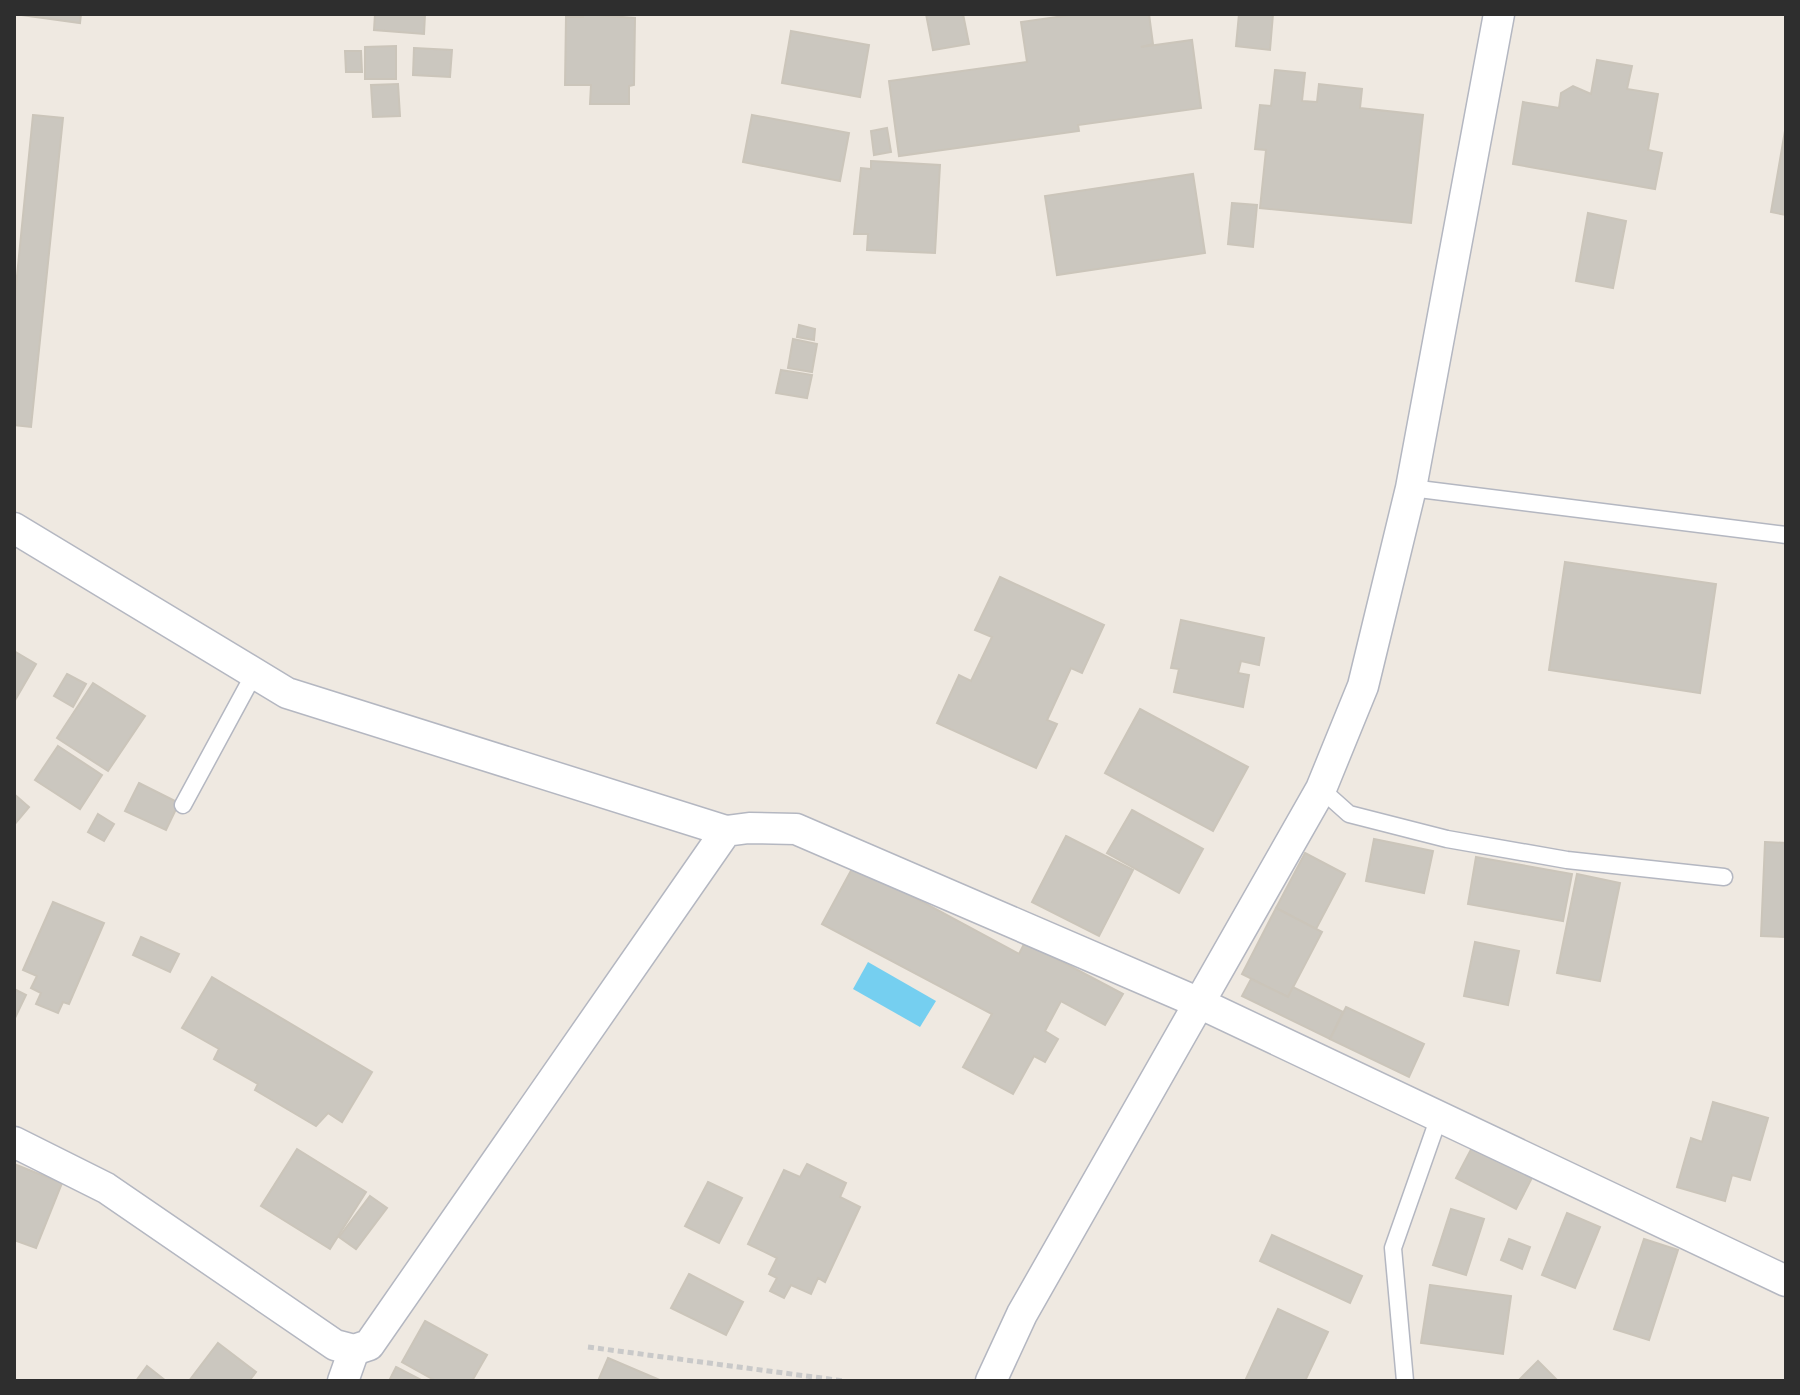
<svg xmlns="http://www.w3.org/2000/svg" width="1800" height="1395" viewBox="0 0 1800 1395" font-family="'Noto Sans',sans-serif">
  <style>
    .water { fill: #75cff0 }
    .building { fill: #cbc7bf; stroke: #cbc5ba; stroke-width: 2 }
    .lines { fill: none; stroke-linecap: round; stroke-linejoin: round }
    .lane-casing { stroke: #b4b7c1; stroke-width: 19 }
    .street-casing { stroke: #b4b7c1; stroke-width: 33 }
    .path { stroke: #c9c9c9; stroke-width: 5; stroke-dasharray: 6 4; stroke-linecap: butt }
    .lane { stroke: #fff; stroke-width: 16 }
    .street { stroke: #fff; stroke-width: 30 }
  </style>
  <rect width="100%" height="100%" fill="#efe9e1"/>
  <polygon class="water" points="868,962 936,1001 920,1027 853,989"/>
  <g class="building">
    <polygon points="14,14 81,14 80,23"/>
    <polygon points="375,14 425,14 424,34 374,30"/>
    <polygon points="583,14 635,18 634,85 629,86 629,104 590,104 591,85 565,85 566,17 583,17"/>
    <polygon points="926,14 963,14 969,44 933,50"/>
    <polygon points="1078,14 1149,14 1153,44 1141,47 1192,40 1201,108 1078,125 1079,131 899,156 889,81 1027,62 1021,22"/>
    <polygon points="1239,14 1273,14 1270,50 1236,46"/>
    <polygon points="791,31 869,45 860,97 782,83"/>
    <polygon points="396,46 396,79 365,79 365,47"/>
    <polygon points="414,48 452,50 450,77 413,75"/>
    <polygon points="345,51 361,51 362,72 346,72"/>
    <polygon points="1597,60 1632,66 1627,89 1658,94 1648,150 1662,153 1655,189 1513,164 1523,102 1559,108 1561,93 1573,86 1591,94"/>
    <polygon points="1275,70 1305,73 1302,101 1317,102 1319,84 1362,89 1360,108 1423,115 1411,223 1260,208 1266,150 1255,149 1260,105 1271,106"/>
    <polygon points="398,84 400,116 373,117 371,85"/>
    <polygon points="33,115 63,118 31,427 14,425 14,306"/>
    <polygon points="752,115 849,133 840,181 743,162"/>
    <polygon points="1786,125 1786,215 1771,212"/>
    <polygon points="887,128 891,152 874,155 871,131"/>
    <polygon points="871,161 940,165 935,253 867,250 868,234 854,234 861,168 871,169"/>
    <polygon points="1193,174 1205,253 1057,275 1045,196"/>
    <polygon points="1232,203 1257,205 1253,247 1228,244"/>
    <polygon points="1588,213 1626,221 1613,288 1576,281"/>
    <polygon points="799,325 815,329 814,340 797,337"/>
    <polygon points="793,339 817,344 812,372 788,368"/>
    <polygon points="781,370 812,375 807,398 776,393"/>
    <polygon points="1565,562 1716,584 1700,693 1549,670"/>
    <polygon points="1000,577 1104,625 1082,673 1071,668 1047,720 1057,724 1036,768 937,723 959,675 971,681 992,637 975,630"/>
    <polygon points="1181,620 1264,638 1259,665 1241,661 1238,673 1249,675 1243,707 1174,692 1179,669 1171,668"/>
    <polygon points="14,651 36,664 14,702"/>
    <polygon points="67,674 86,684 73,707 54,696"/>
    <polygon points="93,683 145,716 108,771 57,738"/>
    <polygon points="1140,709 1248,767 1213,831 1105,773"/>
    <polygon points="58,746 102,775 80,809 35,780"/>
    <polygon points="139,783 179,803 166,830 125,811"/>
    <polygon points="14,794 29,807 14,825"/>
    <polygon points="1132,810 1203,849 1179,893 1107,853"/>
    <polygon points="98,814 114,824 104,841 88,832"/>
    <polygon points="1066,836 1133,870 1099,936 1032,902"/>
    <polygon points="1374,839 1433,851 1424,893 1366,881"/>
    <polygon points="1765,842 1786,843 1786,937 1761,936"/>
    <polygon points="1305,853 1345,874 1316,929 1276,908"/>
    <polygon points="1476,857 1572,874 1563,921 1468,904"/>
    <polygon points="854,865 1019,954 1025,942 1123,994 1105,1025 1061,1001 1045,1031 1058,1039 1045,1062 1034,1056 1013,1094 963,1067 992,1014 822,924"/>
    <polygon points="1577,874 1620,883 1600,981 1557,973"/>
    <polygon points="53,902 104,923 69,1004 63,1002 58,1013 36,1004 41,993 31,988 37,976 23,970"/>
    <polygon points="1276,908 1322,932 1288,997 1242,974"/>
    <polygon points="141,937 179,954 170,972 133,955"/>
    <polygon points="1475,942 1519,951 1508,1005 1464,996"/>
    <polygon points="212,977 372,1072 342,1122 328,1113 316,1126 255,1090 258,1084 214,1059 219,1049 182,1028"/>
    <polygon points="1251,979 1288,997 1293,987 1343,1012 1330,1039 1242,996"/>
    <polygon points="14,989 26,995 14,1020"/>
    <polygon points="1346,1007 1424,1044 1409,1077 1330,1039"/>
    <polygon points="1713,1102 1768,1118 1750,1180 1732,1175 1725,1201 1677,1187 1691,1138 1702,1142"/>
    <polygon points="1477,1138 1537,1168 1516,1209 1456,1178"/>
    <polygon points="297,1149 366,1192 330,1249 261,1206"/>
    <polygon points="14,1164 62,1183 36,1248 14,1240"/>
    <polygon points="807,1164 846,1183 840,1197 860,1207 825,1282 818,1278 811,1294 791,1285 784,1298 770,1291 777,1278 769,1274 777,1258 748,1244 784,1170 800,1177"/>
    <polygon points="708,1182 742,1198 719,1243 685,1226"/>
    <polygon points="370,1196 387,1208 356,1249 339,1237"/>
    <polygon points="1451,1209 1484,1219 1466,1275 1433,1265"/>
    <polygon points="1567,1213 1600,1227 1575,1288 1542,1275"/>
    <polygon points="1272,1235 1362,1276 1350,1303 1260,1261"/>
    <polygon points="1509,1239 1530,1247 1522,1269 1501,1260"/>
    <polygon points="1644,1239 1678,1250 1649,1340 1614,1329"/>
    <polygon points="689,1274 743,1302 726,1335 671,1308"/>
    <polygon points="1430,1285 1511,1296 1503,1354 1421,1343"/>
    <polygon points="1278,1309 1328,1332 1305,1381 1245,1381"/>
    <polygon points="425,1321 487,1355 472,1381 436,1381 402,1362"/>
    <polygon points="218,1343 256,1372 249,1381 189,1381"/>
    <polygon points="608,1358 662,1381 598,1381"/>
    <polygon points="1538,1361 1558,1381 1518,1381"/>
    <polygon points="147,1366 166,1381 136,1381"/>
    <polygon points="396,1367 423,1381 389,1381"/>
  </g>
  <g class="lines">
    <defs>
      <g id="lane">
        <polyline points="1411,488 1786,535"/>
        <polyline points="1321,789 1349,814 1447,839 1567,860 1724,877"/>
        <polyline points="183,805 254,674"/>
        <polyline points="1405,1381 1393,1248 1440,1114"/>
      </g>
      <g id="street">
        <polyline points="14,528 287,693 726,831"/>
        <polyline points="14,1142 106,1188 335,1345 354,1350 369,1345 726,831 749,828 796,829 1197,1002 1786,1281"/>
        <polyline points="343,1381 354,1350"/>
        <polyline points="991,1381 1022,1314 1321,789 1363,686 1411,488 1499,14"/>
      </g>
    </defs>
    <use href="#lane" class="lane-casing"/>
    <use href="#street" class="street-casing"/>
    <polyline class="path" points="588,1347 844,1381"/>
    <use href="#lane" class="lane"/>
    <use href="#street" class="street"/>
  </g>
  <rect width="1800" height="1395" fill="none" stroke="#2e2e2e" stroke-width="32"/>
</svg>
